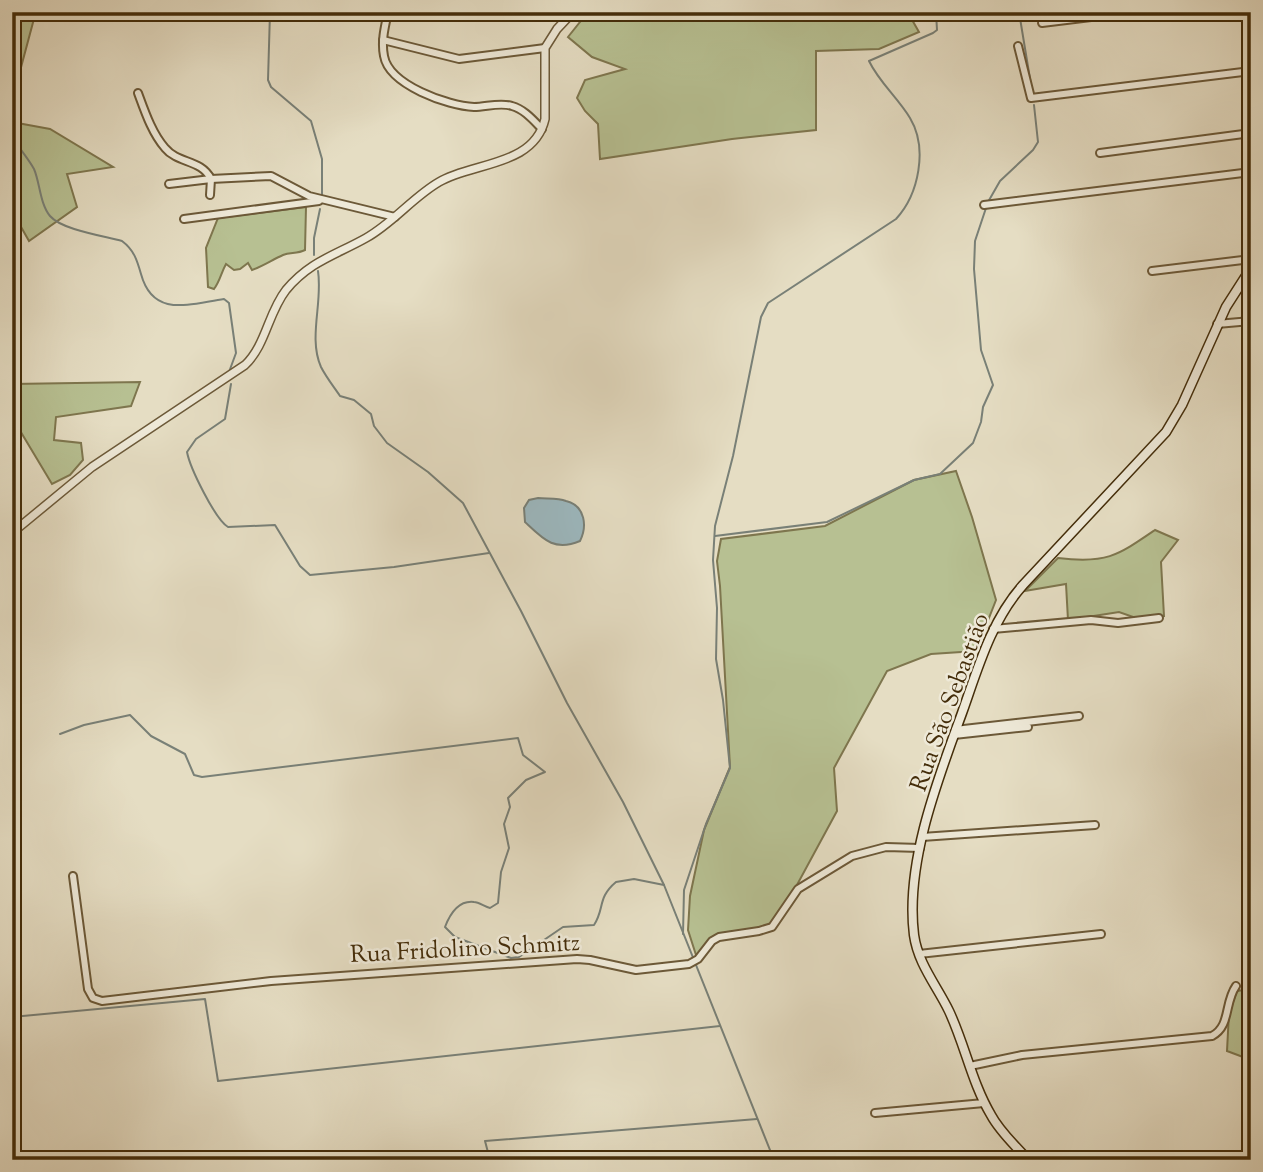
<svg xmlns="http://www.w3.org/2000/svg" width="1263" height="1172" viewBox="0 0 1263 1172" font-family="'Sorts Mill Goudy',serif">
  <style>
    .green { fill: #b7c092; stroke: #7e764e; stroke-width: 2 }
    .water { fill: #9cb8bf; stroke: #798077; stroke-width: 2 }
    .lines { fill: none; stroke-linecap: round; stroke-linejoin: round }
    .stream { stroke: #798077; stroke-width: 2 }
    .minor-casing { stroke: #6c5938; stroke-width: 10 }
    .tertiary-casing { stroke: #6c5938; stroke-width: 10 }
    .secondary-casing { stroke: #442d0a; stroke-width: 11 }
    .minor { stroke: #eee9d8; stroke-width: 6 }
    .tertiary { stroke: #eee9d8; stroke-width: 7 }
    .secondary { stroke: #eee9d8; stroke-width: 8 }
    .labels { text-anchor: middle; stroke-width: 5; stroke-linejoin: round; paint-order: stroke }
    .street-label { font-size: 24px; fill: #442d0a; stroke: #eee9d8 }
  </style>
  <rect width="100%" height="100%" fill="#e5ddc3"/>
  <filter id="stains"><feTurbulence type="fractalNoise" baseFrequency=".00286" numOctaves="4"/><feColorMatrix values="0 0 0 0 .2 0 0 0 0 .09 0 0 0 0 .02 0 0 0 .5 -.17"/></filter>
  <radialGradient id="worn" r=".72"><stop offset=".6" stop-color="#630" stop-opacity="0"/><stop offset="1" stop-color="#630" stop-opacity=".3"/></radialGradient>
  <g class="green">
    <polygon points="12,12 93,12 74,15 35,15 12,101"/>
    <polygon points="588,12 906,12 909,16 909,12 971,12 911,18 919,32 879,49 816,51 816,130 732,139 600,159 598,124 585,111 577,98 585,80 625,69 592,57 568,37"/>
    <polygon points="12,122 50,129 113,167 67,174 77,207 29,241 12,211"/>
    <path d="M306,207L305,250C297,254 290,252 283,255C272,260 263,266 252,270L248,263L240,269L234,270L226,264C221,273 220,281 214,289L208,287L206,248L218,218Z"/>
    <polygon points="140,382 131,406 56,417 54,440 81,443 83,460 70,475 52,484 16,424 12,425 12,384"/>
    <polygon points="956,471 972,517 996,600 976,651 931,654 887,671 834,768 837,811 778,920 772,927 727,935 696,955 688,930 690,896 704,830 730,767 720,586 717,561 721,539 825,526 914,480"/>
    <path d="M1155,530L1178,540L1161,562L1164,616L1136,618L1119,612L1068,620L1066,584L1025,591L1058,558C1106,564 1117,556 1155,530Z"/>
    <polygon points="1251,989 1251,1060 1227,1051 1229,1013 1237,991"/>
  </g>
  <path class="water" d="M538,498C547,499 558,498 566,501C586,506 587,527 580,541C554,552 543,539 525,522L524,508L529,500Z"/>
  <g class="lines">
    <g class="stream">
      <polyline points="270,12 268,80 271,87 311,121 322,159 322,195"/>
      <polyline points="1019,12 1032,91"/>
      <path d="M12,137C19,148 28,158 34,169C40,183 40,204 50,216C62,230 104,236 122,241C134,250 137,260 141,274C153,318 189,304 224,299L229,303L236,353L229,372"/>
      <polyline points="988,202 1000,181 1033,150 1038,142 1034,105"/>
      <polyline points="314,255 314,238 320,209"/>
      <path d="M318,271C323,302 308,338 321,367C326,377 334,387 340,396L354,400L371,414L374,426L387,443L428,472L463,503L521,611L567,703L623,802L664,885L774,1160"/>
      <path d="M231,384L225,419L196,439L187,452C190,468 215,519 228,527L275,525L300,566L310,575L394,567L489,553"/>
      <polyline points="715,536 827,522 914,480 940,474 973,443 981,422 983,407 993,385 981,350 974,269 975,241 986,208"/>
      <path d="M60,734L84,725L130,715L151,736L185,754L194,775L202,777L518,738L523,755L545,772L526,780L508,798L510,807L504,824L509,848L501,872L498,903L490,908C485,907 479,902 474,902C458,900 450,914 445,927L455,937L511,958L519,957L563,927L594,925C605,908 597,898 616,882L634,879L664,885"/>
      <path d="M683,934L684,890L706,824L730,768L723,700L716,659L717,608L713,560L715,526L733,456L761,317L768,303L896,219C919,194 928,148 910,118C898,98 879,82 869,61L933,33L937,30L936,12"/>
      <polyline points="12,1017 205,999 218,1081 720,1026"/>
      <polyline points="490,1160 485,1141 757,1119"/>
    </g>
    <defs>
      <g id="minor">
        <path d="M388,12C385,26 381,41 384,56C389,85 448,106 474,107C486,107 500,102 512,106C524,109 534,121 542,129"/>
        <polyline points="1042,23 1132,12"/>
        <polyline points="383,40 459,59 545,48"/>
        <polyline points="1018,46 1031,98 1251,71"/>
        <path d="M138,93C145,112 152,133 165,148C178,164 201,159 211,179L271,176L309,196L395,217"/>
        <polyline points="1100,153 1251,133"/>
        <polyline points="169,184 211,179 210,195"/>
        <polyline points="984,205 1251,172"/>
        <polyline points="184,219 319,201"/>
        <polyline points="1152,271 1251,259"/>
        <polyline points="1217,324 1251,321"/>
        <polyline points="993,629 1091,620 1118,623 1159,618"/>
        <polyline points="955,730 1079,716"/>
        <polyline points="954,735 1028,727"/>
        <polyline points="922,837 1095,825"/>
        <polyline points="73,876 88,989 93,998 102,1001 271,981 577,959 590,960 636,970 689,964 698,959 712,941 719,937 759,931 772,927 798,889 852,856 886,847 920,848"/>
        <polyline points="919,954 1101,934"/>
        <path d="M970,1066L1022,1055L1212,1036C1231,1026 1224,1003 1236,986"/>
        <polyline points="875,1113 984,1103"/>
        <polyline points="1240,1160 1250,1159"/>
      </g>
      <path id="tertiary" d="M12,533L92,467L245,365C266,345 268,313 286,290C310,261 336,255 366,238C393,223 413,197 439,182C472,162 534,167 545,119V48L557,29L573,12"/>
      <path id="secondary" d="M1028,1160C1015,1145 1000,1132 991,1115C972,1083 965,1045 949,1011C937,986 918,964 914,935C905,863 938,779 962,713C978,668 991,621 1023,585L1166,432L1182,405L1226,307L1251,268"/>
    </defs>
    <use href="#minor" class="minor-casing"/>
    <use href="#tertiary" class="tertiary-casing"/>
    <use href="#secondary" class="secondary-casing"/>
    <use href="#minor" class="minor"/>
    <use href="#tertiary" class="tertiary"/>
    <use href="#secondary" class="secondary"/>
  </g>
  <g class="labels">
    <g class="street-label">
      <text transform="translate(949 702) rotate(-70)" y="8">Rua São Sebastião</text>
      <text transform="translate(465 948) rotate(-3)" y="8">Rua Fridolino Schmitz</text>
    </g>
  </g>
  <rect width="1263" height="1172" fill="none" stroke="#e5ddc3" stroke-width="42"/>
  <rect x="14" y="14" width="1235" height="1144" fill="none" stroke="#442d0a" stroke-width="3.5"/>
  <rect x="21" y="21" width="1221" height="1130" fill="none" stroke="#442d0a" stroke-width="2"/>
  <rect width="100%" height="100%" filter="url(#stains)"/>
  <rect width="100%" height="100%" fill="url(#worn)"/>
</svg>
